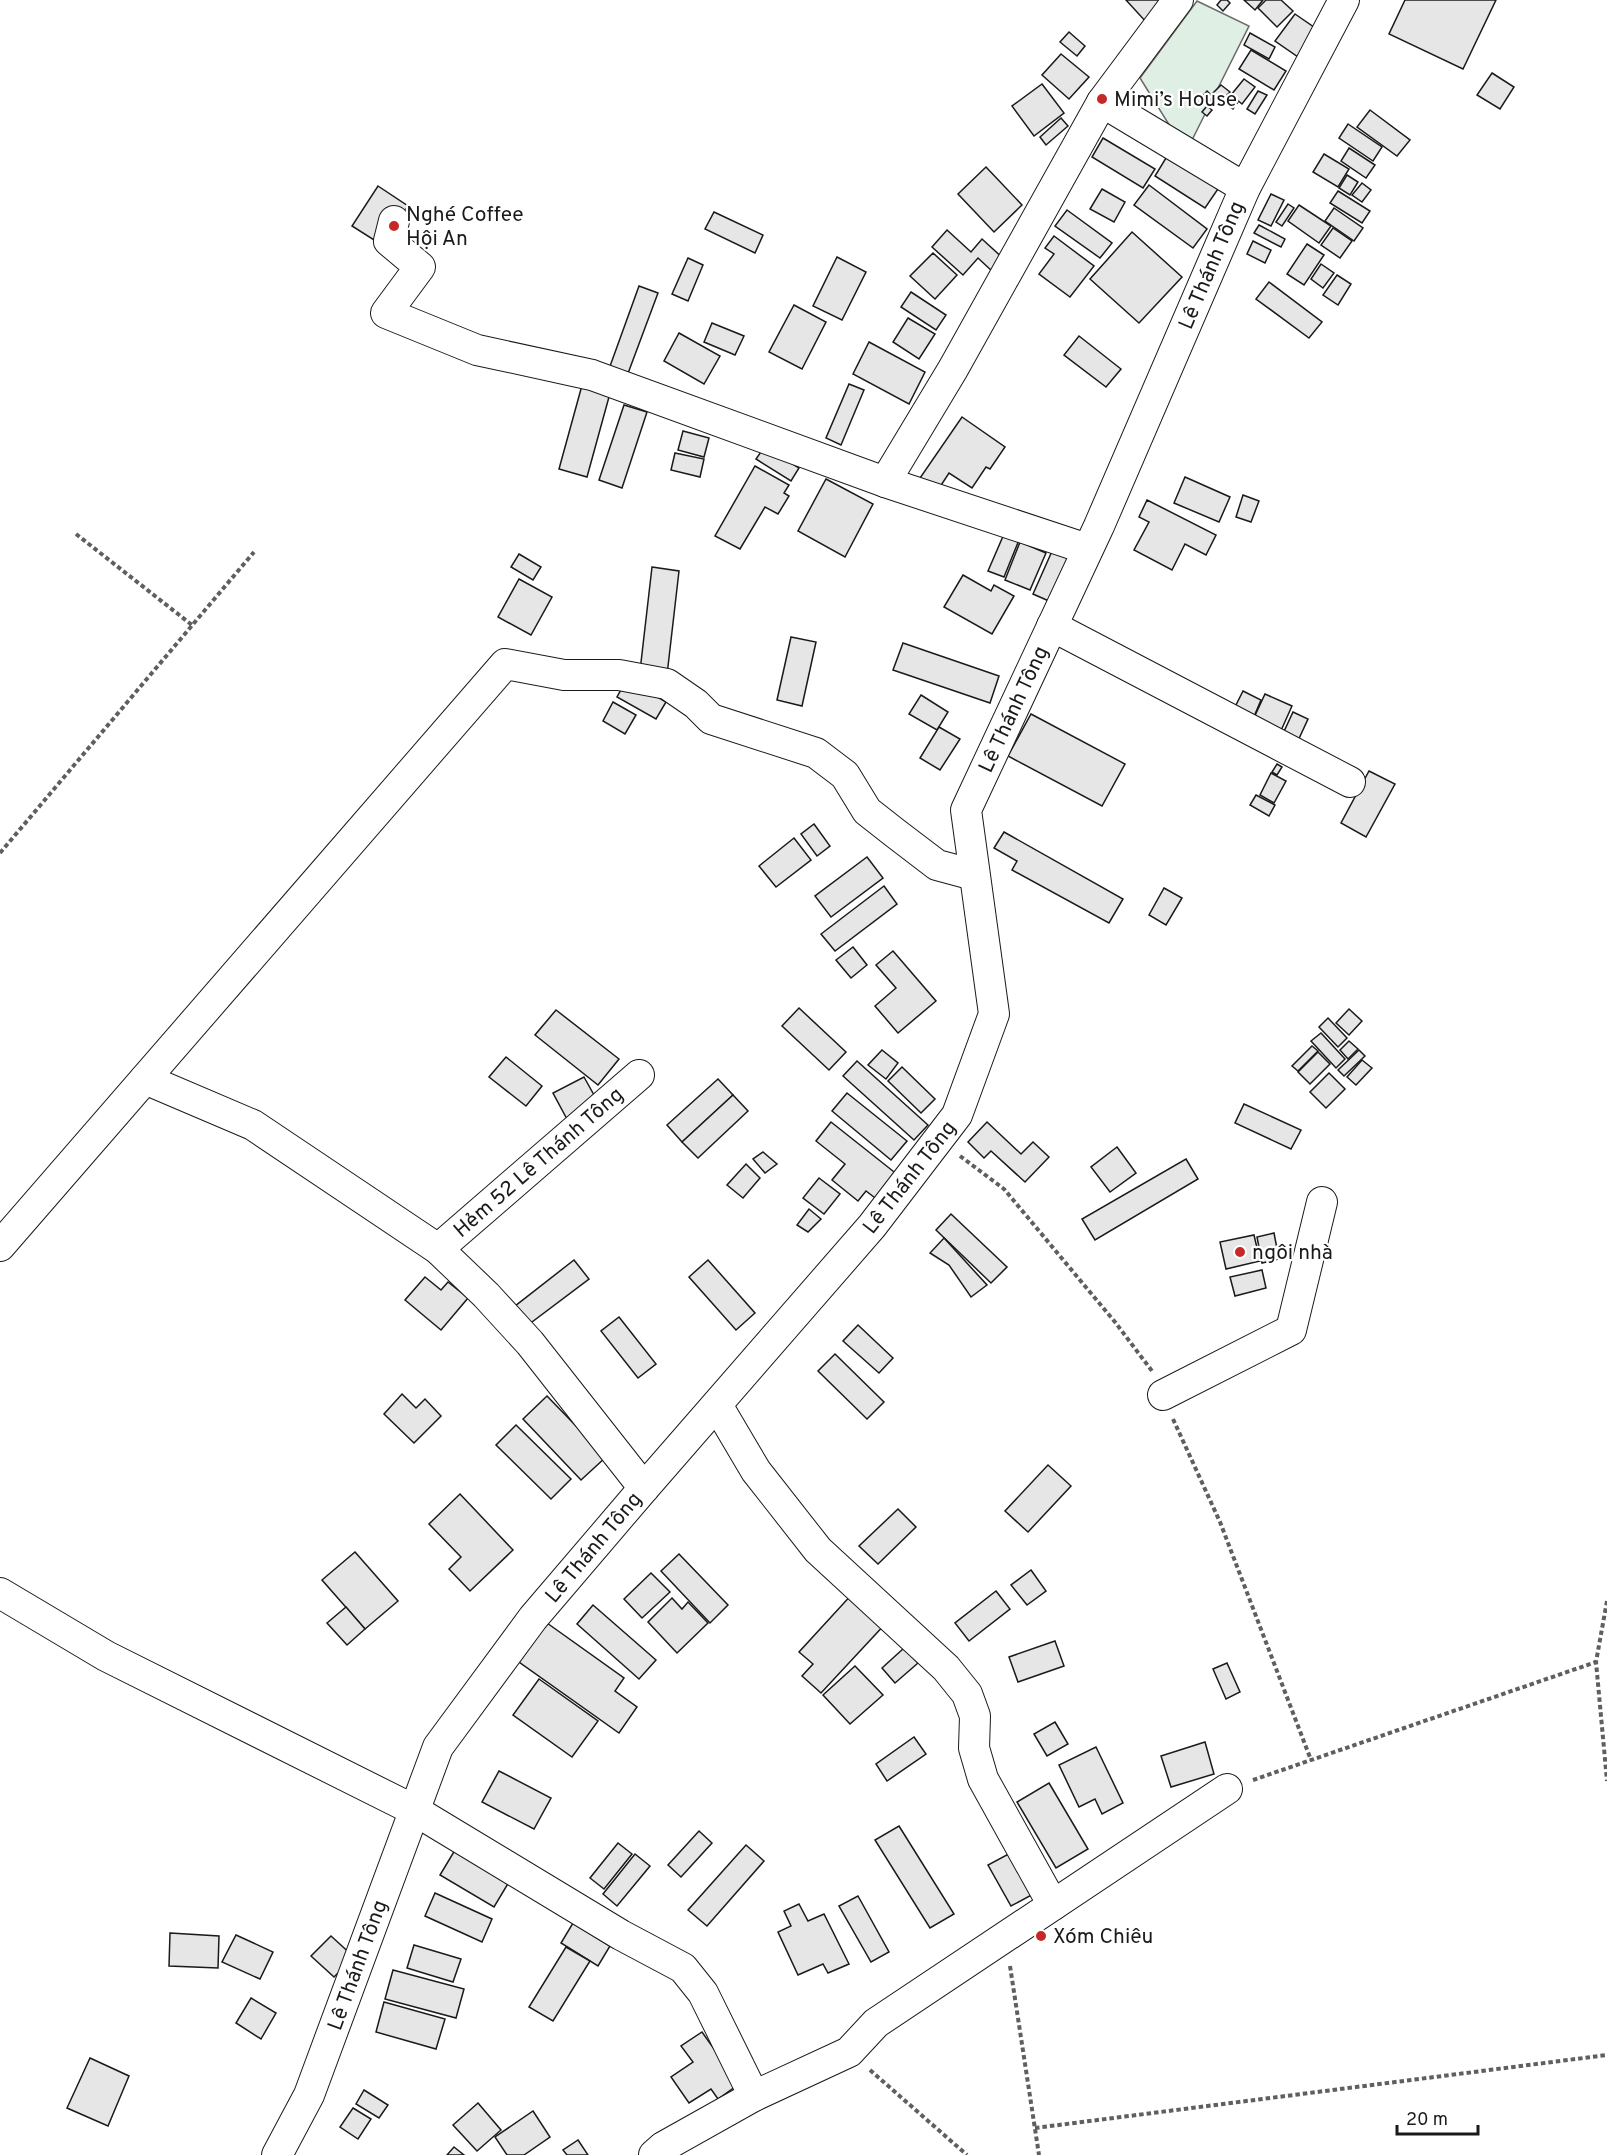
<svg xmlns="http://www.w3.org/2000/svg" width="1607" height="2155" viewBox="0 0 1607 2155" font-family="Overpass,sans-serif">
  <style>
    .green { fill: #e0efe3; stroke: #6a6a6a; stroke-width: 1.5 }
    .building { fill: #e6e6e6; stroke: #1a1a1a; stroke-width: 1.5 }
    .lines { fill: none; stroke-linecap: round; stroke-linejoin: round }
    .minor-casing { stroke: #1a1a1a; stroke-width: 32 }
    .path { stroke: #5f5f5f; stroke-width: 4; stroke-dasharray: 4.5 3; stroke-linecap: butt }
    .minor { stroke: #fff; stroke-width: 30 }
    .poi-dot { fill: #c62828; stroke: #fff; stroke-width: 2 }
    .labels { text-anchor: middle; stroke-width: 4.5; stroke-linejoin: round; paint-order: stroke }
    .poi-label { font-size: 21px; fill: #1a1a1a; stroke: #fff; text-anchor: start }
    .street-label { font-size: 21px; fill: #1a1a1a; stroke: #fff }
  </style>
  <rect width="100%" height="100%" fill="#fff"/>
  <polygon class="green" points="1197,1 1249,26 1186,152 1140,78"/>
  <g class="building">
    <polygon points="1126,0 1168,0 1147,23"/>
    <polygon points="1221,0 1227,0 1230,3 1223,11 1217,5"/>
    <polygon points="1244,0 1263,0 1255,10"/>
    <polygon points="1266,0 1281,0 1293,11 1277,27 1258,8"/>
    <polygon points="1405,0 1496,0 1463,69 1389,34"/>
    <polygon points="1295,14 1321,32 1301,59 1275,41"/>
    <polygon points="1069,32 1085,46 1077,56 1060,42"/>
    <polygon points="1250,33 1275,47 1269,59 1244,45"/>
    <polygon points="1251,50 1286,71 1274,90 1239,69"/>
    <polygon points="1061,54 1089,77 1069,99 1042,75"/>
    <polygon points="1492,73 1514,87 1500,109 1477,95"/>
    <polygon points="1244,79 1255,87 1242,104 1231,95"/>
    <polygon points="1042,84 1064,113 1034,136 1012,106"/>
    <polygon points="1221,85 1230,92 1221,101 1213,93"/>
    <polygon points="1207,91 1213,97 1207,103 1201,98"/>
    <polygon points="1258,91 1267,95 1255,114 1247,109"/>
    <polygon points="1228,95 1238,102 1233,109 1223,101"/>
    <polygon points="1207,106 1212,110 1207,116 1202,112"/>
    <polygon points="1370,110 1410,140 1397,156 1357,127"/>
    <polygon points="1061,118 1068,126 1046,145 1040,137"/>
    <polygon points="1348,124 1382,147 1373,161 1339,138"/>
    <polygon points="1103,138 1155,169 1143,188 1092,157"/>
    <polygon points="1349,148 1375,165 1366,178 1341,161"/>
    <polygon points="1169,153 1220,186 1205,208 1155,176"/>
    <polygon points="1324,154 1349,169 1338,187 1313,172"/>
    <polygon points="986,167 1022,205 994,232 958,194"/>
    <polygon points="1347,175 1358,182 1350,195 1339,188"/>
    <polygon points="1362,183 1371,190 1362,202 1352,195"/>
    <polygon points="1149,185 1207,229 1193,248 1134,205"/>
    <polygon points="378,186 408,206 396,223 388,218 374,240 352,226"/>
    <polygon points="1102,189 1125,202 1114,222 1090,209"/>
    <polygon points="1338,191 1370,211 1362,223 1330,203"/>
    <polygon points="1271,194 1284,200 1271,226 1258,220"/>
    <polygon points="1288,204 1294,208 1282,226 1276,222"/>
    <polygon points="1299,205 1331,226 1319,243 1288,221"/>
    <polygon points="1334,208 1363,228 1354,241 1325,221"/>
    <polygon points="1067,210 1112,243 1100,258 1055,226"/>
    <polygon points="714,212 763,235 755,253 705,229"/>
    <polygon points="1259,225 1285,239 1281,247 1254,233"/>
    <polygon points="1333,228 1352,241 1340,258 1321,245"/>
    <polygon points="947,230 971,252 982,239 1005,260 993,272 978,258 963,275 932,247"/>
    <polygon points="1132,232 1182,277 1139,323 1090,279"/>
    <polygon points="1054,236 1094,266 1070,297 1039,274 1054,254 1045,248"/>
    <polygon points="1253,241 1271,250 1265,263 1247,254"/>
    <polygon points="1307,244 1324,255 1304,285 1287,274"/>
    <polygon points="933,253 957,275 935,299 910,276"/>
    <polygon points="837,257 866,272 842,320 813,306"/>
    <polygon points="688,258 703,265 688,301 672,294"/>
    <polygon points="1321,264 1334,273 1323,288 1311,279"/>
    <polygon points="1337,275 1351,284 1338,305 1323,295"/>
    <polygon points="1269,282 1322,322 1309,338 1256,299"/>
    <polygon points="639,286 658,293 627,376 609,369"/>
    <polygon points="911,292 946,315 936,330 901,307"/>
    <polygon points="794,305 826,322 802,369 769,352"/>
    <polygon points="908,318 935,334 919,359 893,342"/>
    <polygon points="712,323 744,336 735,355 704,342"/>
    <polygon points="679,333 720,356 704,384 664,361"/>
    <polygon points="1079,336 1121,369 1106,387 1064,355"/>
    <polygon points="869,342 925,372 909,404 853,374"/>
    <polygon points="584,378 612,386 587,477 559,469"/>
    <polygon points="849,384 864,390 841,445 826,438"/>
    <polygon points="624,405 647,412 622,488 599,480"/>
    <polygon points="962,417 1005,447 990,469 986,467 972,488 949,473 938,490 920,478"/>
    <polygon points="683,431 709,438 704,457 678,450"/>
    <polygon points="765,446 799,468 791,481 756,459"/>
    <polygon points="675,453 704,459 700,477 671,470"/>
    <polygon points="755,466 789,485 784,493 789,496 778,514 765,507 740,549 715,536"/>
    <polygon points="1185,477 1230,497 1219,522 1174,503"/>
    <polygon points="826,479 873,504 845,557 798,531"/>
    <polygon points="1243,495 1259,501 1251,522 1236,517"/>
    <polygon points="1147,500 1216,535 1206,555 1185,544 1172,570 1134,550 1149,522 1139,517"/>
    <polygon points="1004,534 1019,540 1004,577 988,571"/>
    <polygon points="1020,542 1046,553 1030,590 1005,580"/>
    <polygon points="1053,549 1078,560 1058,605 1033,594"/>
    <polygon points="519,554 541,567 533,580 511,567"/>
    <polygon points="652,567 679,571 667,675 640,671"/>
    <polygon points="963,575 991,591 994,585 1014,596 992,634 944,607"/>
    <polygon points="519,579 552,597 531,635 498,617"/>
    <polygon points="791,637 816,642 802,706 777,700"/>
    <polygon points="903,643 999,676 990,703 893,670"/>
    <polygon points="627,679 666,702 656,719 617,697"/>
    <polygon points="1243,691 1261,700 1250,726 1230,717"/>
    <polygon points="1265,694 1292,706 1279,735 1252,722"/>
    <polygon points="921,695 948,712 937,730 909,714"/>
    <polygon points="613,702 636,715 625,734 603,721"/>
    <polygon points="1293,712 1308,719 1296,745 1281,738"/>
    <polygon points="1031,714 1125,764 1102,806 1008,756"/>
    <polygon points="939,727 960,739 940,770 920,758"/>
    <polygon points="1277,764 1282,767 1277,775 1272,772"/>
    <polygon points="1369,771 1395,784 1366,837 1341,823"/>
    <polygon points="1271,773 1286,781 1274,803 1260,795"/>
    <polygon points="1256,795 1275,805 1269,816 1250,805"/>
    <polygon points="814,824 830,846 817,856 801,834"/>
    <polygon points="1004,832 1123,899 1109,923 1012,870 1017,861 994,848"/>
    <polygon points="794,838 811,860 776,887 759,866"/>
    <polygon points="867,857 883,878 831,917 815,896"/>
    <polygon points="884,886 897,904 835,951 821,934"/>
    <polygon points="1164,888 1182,898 1166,925 1149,915"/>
    <polygon points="853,947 867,965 851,978 836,960"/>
    <polygon points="893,951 936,1001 898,1033 875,1006 896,988 876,965"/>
    <polygon points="799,1008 846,1052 829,1070 782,1026"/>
    <polygon points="1349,1009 1362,1021 1349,1035 1336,1023"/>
    <polygon points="556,1010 619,1059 598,1085 535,1035"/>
    <polygon points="1328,1018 1347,1038 1338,1047 1319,1027"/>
    <polygon points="1321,1033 1345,1059 1336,1068 1311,1041"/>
    <polygon points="1349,1041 1358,1049 1348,1059 1340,1050"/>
    <polygon points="1312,1046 1318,1051 1298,1071 1292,1066"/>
    <polygon points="882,1050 898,1063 886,1079 868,1065"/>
    <polygon points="1359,1050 1365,1056 1344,1076 1338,1070"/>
    <polygon points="1318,1052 1330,1064 1310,1084 1298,1072"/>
    <polygon points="506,1057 542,1086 526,1106 489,1077"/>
    <polygon points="1362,1060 1372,1068 1356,1085 1347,1077"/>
    <polygon points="857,1061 928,1125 914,1140 843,1076"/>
    <polygon points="902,1067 935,1099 921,1113 888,1081"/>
    <polygon points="1329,1073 1345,1089 1326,1108 1310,1092"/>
    <polygon points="584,1077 599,1104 568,1121 553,1093"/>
    <polygon points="718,1079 733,1095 682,1142 667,1125"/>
    <polygon points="847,1093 907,1141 891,1160 832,1111"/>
    <polygon points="733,1095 748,1111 698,1158 682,1142"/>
    <polygon points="1244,1104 1301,1130 1291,1149 1235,1123"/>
    <polygon points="831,1122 903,1179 883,1204 866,1191 858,1201 832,1180 845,1164 816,1141"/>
    <polygon points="987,1122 1021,1154 1033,1142 1049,1157 1025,1182 991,1151 984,1158 968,1142"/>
    <polygon points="1117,1147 1136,1173 1110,1192 1091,1167"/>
    <polygon points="763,1152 777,1164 765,1173 753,1159"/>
    <polygon points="1186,1159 1198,1179 1095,1240 1082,1219"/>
    <polygon points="746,1164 760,1178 743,1198 727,1185"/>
    <polygon points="819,1178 840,1194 824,1214 803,1198"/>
    <polygon points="809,1209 821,1219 808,1232 797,1225"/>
    <polygon points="951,1214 1007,1267 991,1283 936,1230"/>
    <polygon points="1274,1233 1279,1259 1262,1263 1257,1237"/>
    <polygon points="1254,1235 1260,1261 1226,1269 1220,1242"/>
    <polygon points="944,1238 987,1285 971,1297 949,1265 930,1253"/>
    <polygon points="574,1260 589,1279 520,1331 506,1313"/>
    <polygon points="708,1260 755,1313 736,1330 689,1277"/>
    <polygon points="1262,1270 1266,1288 1235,1296 1230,1277"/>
    <polygon points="425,1277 441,1290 448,1282 468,1298 441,1330 405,1300"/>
    <polygon points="619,1317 656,1364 638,1378 601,1331"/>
    <polygon points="858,1325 893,1358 879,1373 843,1341"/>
    <polygon points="835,1354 884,1402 867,1419 818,1371"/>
    <polygon points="402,1394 416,1408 425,1399 441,1416 414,1443 384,1414"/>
    <polygon points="547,1396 606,1457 581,1480 523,1419"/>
    <polygon points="516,1425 571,1479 551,1499 496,1445"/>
    <polygon points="1048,1465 1071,1486 1028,1532 1005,1511"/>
    <polygon points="460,1494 513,1550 470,1591 449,1569 461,1557 429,1524"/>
    <polygon points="898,1509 916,1527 878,1564 859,1546"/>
    <polygon points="355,1552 398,1601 365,1629 322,1580"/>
    <polygon points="679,1554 728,1605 710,1623 661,1571"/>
    <polygon points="1031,1570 1046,1591 1027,1605 1011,1585"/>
    <polygon points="651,1573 670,1592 642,1618 624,1599"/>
    <polygon points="996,1591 1010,1609 969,1641 955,1623"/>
    <polygon points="854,1592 887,1622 821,1693 802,1676 813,1664 799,1652"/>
    <polygon points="672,1598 682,1609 688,1602 708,1623 677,1653 648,1622"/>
    <polygon points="593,1605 656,1660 639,1679 577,1624"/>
    <polygon points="346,1607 365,1629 347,1645 327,1623"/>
    <polygon points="547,1623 624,1678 615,1691 637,1707 619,1733 519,1662"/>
    <polygon points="1055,1641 1064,1666 1018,1682 1009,1657"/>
    <polygon points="904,1648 918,1663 895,1683 882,1668"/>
    <polygon points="1227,1663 1240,1692 1226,1699 1213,1669"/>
    <polygon points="855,1666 883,1695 850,1724 823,1695"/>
    <polygon points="539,1679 598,1721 572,1757 513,1715"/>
    <polygon points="1055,1722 1068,1744 1047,1756 1034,1734"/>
    <polygon points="914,1737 926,1754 887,1781 876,1764"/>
    <polygon points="1205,1742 1214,1774 1171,1787 1161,1756"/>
    <polygon points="1096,1747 1123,1803 1102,1814 1095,1799 1079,1807 1059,1765"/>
    <polygon points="499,1771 551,1798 534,1829 482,1802"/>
    <polygon points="1049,1783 1088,1849 1056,1868 1017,1802"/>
    <polygon points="899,1826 954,1914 930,1928 875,1840"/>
    <polygon points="699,1831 712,1843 681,1877 668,1865"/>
    <polygon points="618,1843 632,1854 604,1889 590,1878"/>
    <polygon points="746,1845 764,1861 707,1926 688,1910"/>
    <polygon points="455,1850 509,1882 494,1907 440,1875"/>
    <polygon points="1016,1850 1039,1891 1011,1906 988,1865"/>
    <polygon points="635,1854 650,1866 617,1906 603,1894"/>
    <polygon points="435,1893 492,1919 482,1942 425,1916"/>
    <polygon points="858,1896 889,1952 871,1962 839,1906"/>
    <polygon points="799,1904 808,1921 824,1914 849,1964 828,1973 823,1964 798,1975 778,1932 791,1926 784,1911"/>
    <polygon points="573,1923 610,1946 598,1966 561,1943"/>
    <polygon points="170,1933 219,1936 218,1968 169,1966"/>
    <polygon points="236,1935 273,1952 260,1979 222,1962"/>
    <polygon points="331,1936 354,1957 334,1977 311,1956"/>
    <polygon points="414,1945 461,1959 453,1982 407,1968"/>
    <polygon points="566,1947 590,1961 553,2021 529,2007"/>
    <polygon points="393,1970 464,1989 456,2018 385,1999"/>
    <polygon points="251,1998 276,2013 261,2039 236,2023"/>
    <polygon points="384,2002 445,2019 436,2049 376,2032"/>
    <polygon points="702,2032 739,2084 718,2099 711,2089 689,2103 671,2077 693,2062 681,2046"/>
    <polygon points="90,2058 129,2076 108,2126 67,2108"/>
    <polygon points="364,2090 388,2105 379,2118 356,2104"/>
    <polygon points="478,2103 501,2130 477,2151 453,2125"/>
    <polygon points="353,2108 371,2119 358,2139 340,2127"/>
    <polygon points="533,2111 550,2137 524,2155 507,2155 495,2137"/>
    <polygon points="578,2140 588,2155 567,2155 563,2150"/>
    <polygon points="454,2147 464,2155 447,2155"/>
  </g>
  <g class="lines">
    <defs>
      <g id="minor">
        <polyline points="1102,102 1245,188"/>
        <polyline points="394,221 389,241 420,267 386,313 477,350 592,375 885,482 1087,549"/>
        <polyline points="885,482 953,369 1102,102 1178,0"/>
        <polyline points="1052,626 1350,782"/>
        <polyline points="145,1079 253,1125 438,1249 486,1295 530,1343 644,1488"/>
        <polyline points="0,1246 505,664 564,675 619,675 667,684 696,704 711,719 816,753 845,775 867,811 895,833 937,865 974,875"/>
        <polyline points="438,1249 639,1075"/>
        <polyline points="1163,1395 1291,1330 1322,1202"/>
        <polyline points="717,1405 756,1471 818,1550 946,1668 967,1694 975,1716 974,1748 983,1779 1053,1905"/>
        <polyline points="0,1593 106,1656 414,1810 621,1935 683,1968 703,1993 754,2096"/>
        <polyline points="277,2155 309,2095 438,1747 533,1618 644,1488 872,1226 957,1115 994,1014 966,810 1099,526 1245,188 1344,0"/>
        <polyline points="654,2155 663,2147 754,2096 849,2052 876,2023 1227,1789"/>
      </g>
    </defs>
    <use href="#minor" class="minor-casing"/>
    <g class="path">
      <polyline points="76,534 192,625"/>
      <polyline points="0,853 254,552"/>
      <polyline points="960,1156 1004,1189 1115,1322 1152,1371"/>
      <polyline points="1173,1419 1220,1522 1311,1760"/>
      <polyline points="1607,1601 1596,1662 1607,1781"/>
      <polyline points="1253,1780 1596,1662"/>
      <polyline points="1010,1966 1039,2155"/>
      <polyline points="870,2070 967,2155"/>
      <polyline points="1035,2128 1607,2055"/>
    </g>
    <use href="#minor" class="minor"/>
  </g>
  <g class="poi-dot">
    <circle cx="1102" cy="99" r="6"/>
    <circle cx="394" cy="226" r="6"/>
    <circle cx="1240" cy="1252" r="6"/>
    <circle cx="1041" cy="1936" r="6"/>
  </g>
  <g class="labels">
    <g class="poi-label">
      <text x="1114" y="106">Mimi’s House</text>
      <text x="406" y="221">Nghé Coffee<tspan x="406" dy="24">Hội An</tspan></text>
      <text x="1252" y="1259">ngôi nhà</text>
      <text x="1053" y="1943">Xóm Chiêu</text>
    </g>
    <g class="street-label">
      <text transform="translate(1211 265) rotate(-67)" y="7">Lê Thánh Tông</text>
      <text transform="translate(1013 709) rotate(-65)" y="7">Lê Thánh Tông</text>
      <text transform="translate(538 1162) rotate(-41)" y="7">Hẻm 52 Lê Thánh Tông</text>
      <text transform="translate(909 1177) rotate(-52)" y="7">Lê Thánh Tông</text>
      <text transform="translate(593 1547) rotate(-50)" y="7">Lê Thánh Tông</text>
      <text transform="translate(357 1965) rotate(-70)" y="7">Lê Thánh Tông</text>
    </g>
  </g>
  <path d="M1397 2125v9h81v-9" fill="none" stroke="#1a1a1a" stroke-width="3"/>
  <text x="1406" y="2125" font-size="18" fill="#1a1a1a" stroke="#ffffff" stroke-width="4.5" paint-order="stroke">20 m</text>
</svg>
